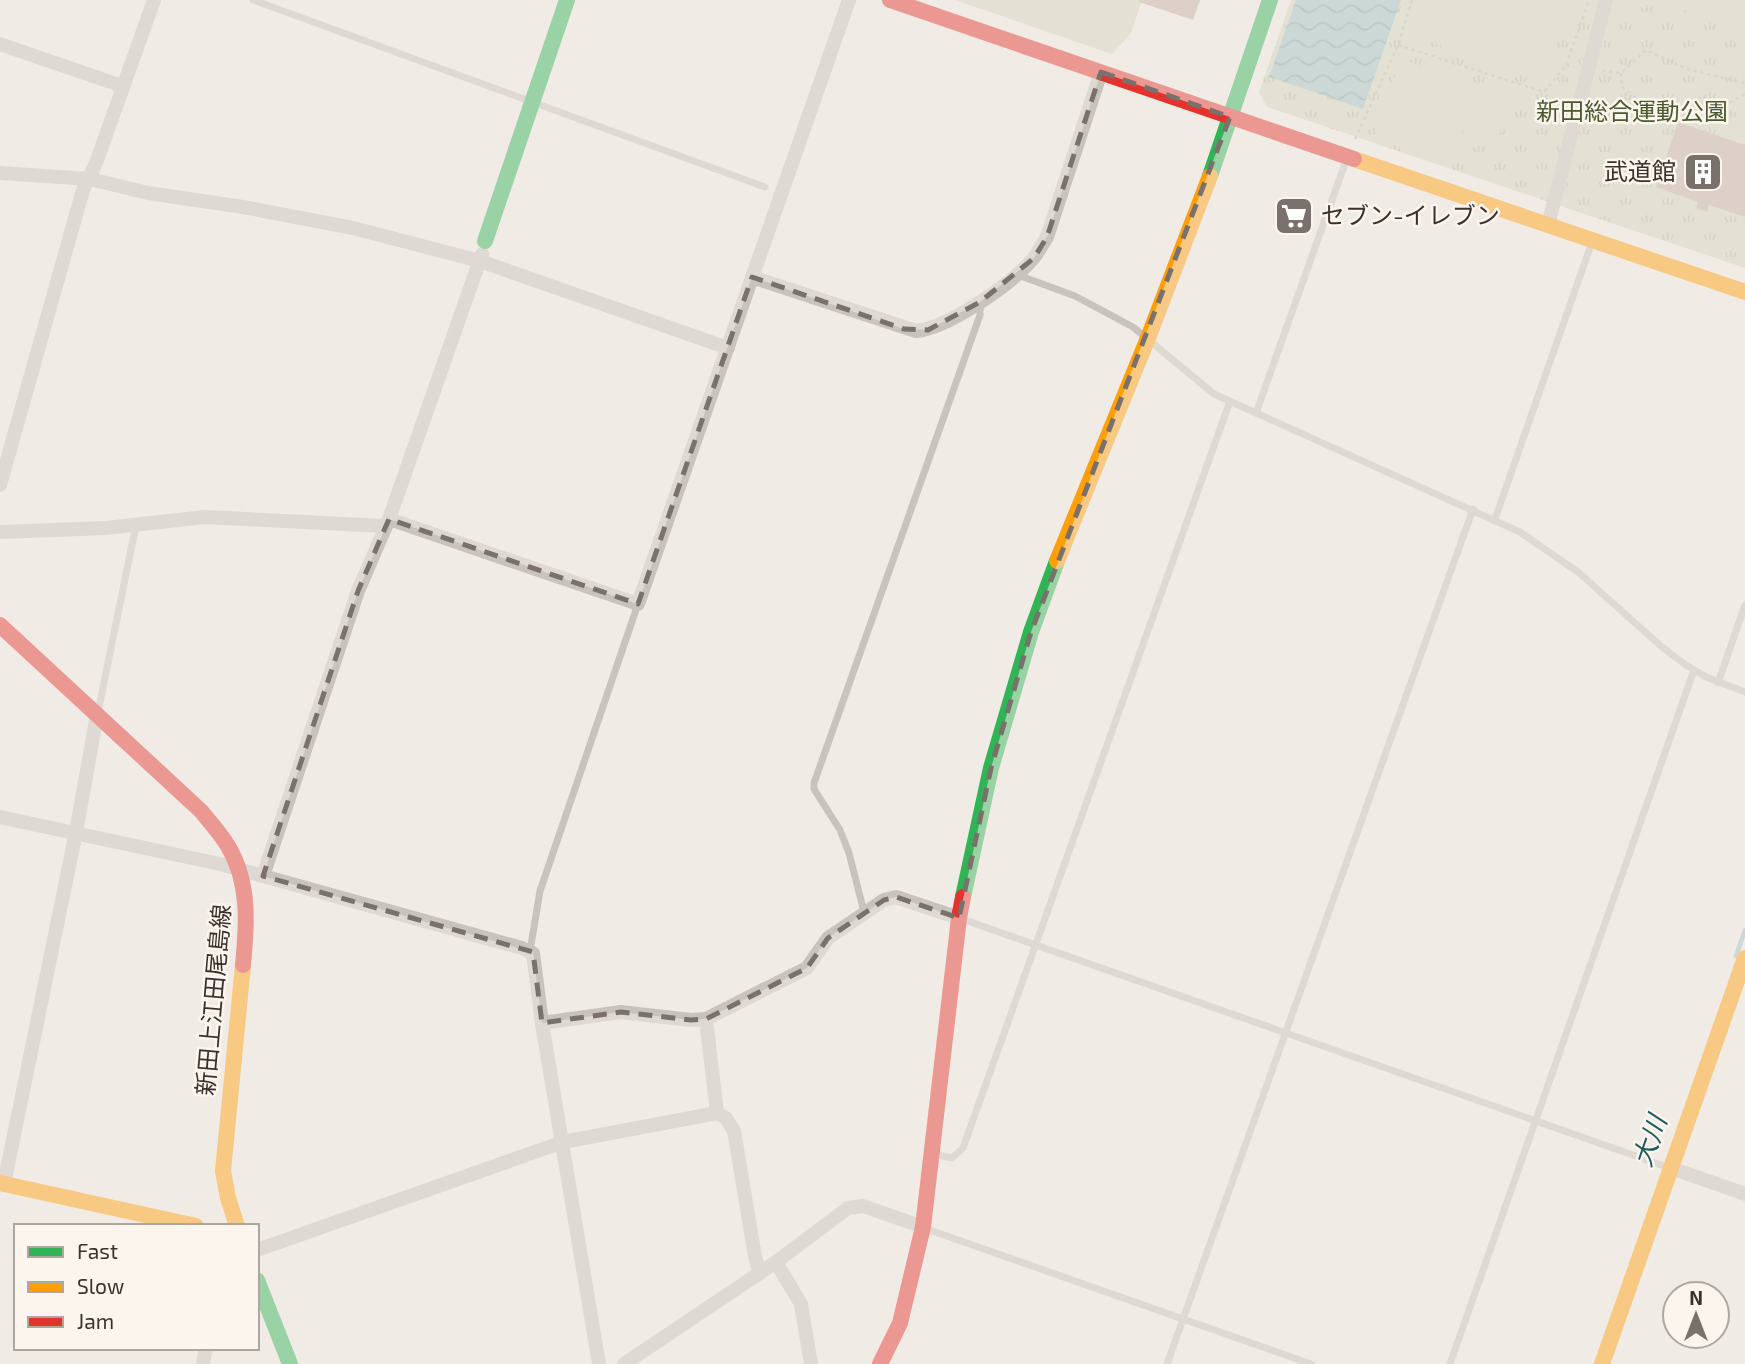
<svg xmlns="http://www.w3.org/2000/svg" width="1745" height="1364" viewBox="0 0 1745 1364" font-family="'Exo 2','Noto Sans JP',sans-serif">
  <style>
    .grass { fill: url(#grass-tufts) }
    .garden { fill: #d1d6bf }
    .water { fill: url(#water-waves) }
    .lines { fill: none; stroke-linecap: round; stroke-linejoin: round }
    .stream { stroke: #a1c2c1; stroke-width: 4.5 }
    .building { fill: #c3afa7 }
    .path { stroke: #c2bbb6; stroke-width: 2.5; stroke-dasharray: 3.5 3.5; stroke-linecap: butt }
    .lane { stroke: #c9c3be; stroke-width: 7 }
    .street { stroke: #c9c3be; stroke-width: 14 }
    .fast { stroke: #30b455; stroke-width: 16 }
    .slow { stroke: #ff9f0a; stroke-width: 16 }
    .jam { stroke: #e5322d; stroke-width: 16 }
    .marked { fill: none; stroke: #7a716c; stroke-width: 5; stroke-dasharray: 14 9; stroke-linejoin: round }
    .labels { text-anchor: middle; stroke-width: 5; stroke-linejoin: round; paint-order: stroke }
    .park-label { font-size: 24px; fill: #4a5a2e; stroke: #fbf5ee }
    .poi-label { font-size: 24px; fill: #3b302b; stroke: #fbf5ee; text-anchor: end }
    .street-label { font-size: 24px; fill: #3b302b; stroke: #fbf5ee }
    .water-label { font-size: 26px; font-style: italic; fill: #1f5a5e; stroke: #fbf5ee }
  </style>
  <defs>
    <pattern id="grass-tufts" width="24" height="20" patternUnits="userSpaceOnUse" patternTransform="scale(1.75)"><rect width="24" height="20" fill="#d1d6bf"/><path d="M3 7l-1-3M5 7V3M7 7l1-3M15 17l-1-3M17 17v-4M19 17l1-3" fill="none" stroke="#b4b8a4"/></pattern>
    <pattern id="water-waves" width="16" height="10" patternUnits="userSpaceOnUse" patternTransform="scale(1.75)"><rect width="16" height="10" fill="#a1c2c1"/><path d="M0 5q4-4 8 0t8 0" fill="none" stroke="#849e9d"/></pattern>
  </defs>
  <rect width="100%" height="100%" fill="#f0ebe5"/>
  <polygon class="grass" points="1291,0 1745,0 1745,268 1267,107 1259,92"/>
  <g class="garden">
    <polygon points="955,0 1142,0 1131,33 1112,54"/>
    <polygon points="1419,0 1572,0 1545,80 1407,34"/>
    <polygon points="1654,0 1745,0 1745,31"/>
    <polygon points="1401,59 1512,97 1499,135 1465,124 1451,164 1374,137"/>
  </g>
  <polygon class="water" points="1296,0 1401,0 1363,109 1269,77"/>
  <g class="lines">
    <polyline class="stream" points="1736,956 1745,930"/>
  </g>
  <g class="building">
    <polygon points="1139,0 1200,0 1193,20 1139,2"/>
    <polygon points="1678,122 1745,145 1745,217 1709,205 1707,212 1696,208 1698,202 1656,187"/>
  </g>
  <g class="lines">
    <g class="path">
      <polyline points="1398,45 1544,92 1566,65 1575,67"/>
      <polyline points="1566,65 1589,0"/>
      <polyline points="1602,71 1621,73 1646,50 1690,70 1745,83"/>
      <path d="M1621,73L1622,87C1638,100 1661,116 1683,108C1689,105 1696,99 1702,96L1727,104L1745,94"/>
      <polyline points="1355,139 1398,45 1412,0"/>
    </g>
    <g class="lane">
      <polyline points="253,0 765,187"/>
      <polyline points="1018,275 1075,296 1133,327 1214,394 1520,532 1578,572 1662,647 1686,665 1706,677 1745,692"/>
      <polyline points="1256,413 1347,158"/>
      <polyline points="1495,519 1592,242"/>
      <polyline points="1718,683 1745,605"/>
      <polyline points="98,712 136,525"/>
      <polyline points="864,912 849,853 840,830 814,789 814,783 980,315 980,302"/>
      <polyline points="962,919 1667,1167"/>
      <polyline points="530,951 540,891 638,604"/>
      <polyline points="933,1154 952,1158 963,1148 1230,401"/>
      <polyline points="924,1228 1311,1364"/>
      <polyline points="1167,1364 1473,509"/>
      <polyline points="1450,1364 1694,670"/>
    </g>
    <g class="street">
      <polyline points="0,44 122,86"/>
      <polyline points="0,173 90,179 148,193 243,207 353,228 480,261 728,348"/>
      <polyline points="1548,225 1606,0"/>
      <path d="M752,277L916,331C948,328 1010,285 1032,260C1038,253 1042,245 1047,237L1101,72"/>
      <polyline points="0,485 83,190 96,163 154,0"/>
      <polyline points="389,519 638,604 849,0"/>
      <polyline points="0,532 106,528 205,517 385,526"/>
      <polyline points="0,817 220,864 522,948 533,953 542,1023 599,1364"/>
      <polyline points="263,876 358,591 389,519 482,254"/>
      <polyline points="706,1019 717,1113"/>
      <polyline points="542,1023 621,1012 691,1020 706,1019 807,968 828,938 884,900 896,897 959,918"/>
      <polyline points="1671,1168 1745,1194"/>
      <polyline points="4,1184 76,832 97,715"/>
      <polyline points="257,1250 563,1142 717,1113 726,1118 734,1131 755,1257 760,1273"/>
      <polyline points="776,1262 801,1304 811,1364"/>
      <polyline points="203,1364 206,1348"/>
      <polyline points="624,1364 776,1262 848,1208 863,1206 923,1227"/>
    </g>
    <g class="fast">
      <polyline points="1210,176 1270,0"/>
      <polyline points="485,241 567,0"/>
      <polyline points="963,897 991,768 1031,632 1057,561"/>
      <polyline points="257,1280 290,1364"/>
    </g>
    <g class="slow">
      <polyline points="1354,159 1745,292"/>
      <polyline points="1057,561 1148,338 1210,176"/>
      <polyline points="0,1183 196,1226"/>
      <polyline points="237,1226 228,1198 223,1171 243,965"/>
      <polyline points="1602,1364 1745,958"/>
    </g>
    <g class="jam">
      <polyline points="890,0 1354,159"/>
      <path d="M0,625L201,811C210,822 221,834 228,846C250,883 247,924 243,965"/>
      <polyline points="880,1364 900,1323 923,1227 959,918 963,897"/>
    </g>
  </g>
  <path d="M0 0H1745V1364H0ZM1101,72L1230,117L1031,632L991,768L959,918L896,897L884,900L828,938L807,968L706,1019L691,1020L621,1012L542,1023L533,952L263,876L358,591L389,519L638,604L752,277L904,329L928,330L980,302L1034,258L1047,237Z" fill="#f0ebe5" fill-opacity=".55" fill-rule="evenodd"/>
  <path class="marked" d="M1101,72L1230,117L1031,632L991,768L959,918L896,897L884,900L828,938L807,968L706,1019L691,1020L621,1012L542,1023L533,952L263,876L358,591L389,519L638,604L752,277L904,329L928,330L980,302L1034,258L1047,237Z"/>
  <defs>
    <symbol id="building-square" viewBox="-11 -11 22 22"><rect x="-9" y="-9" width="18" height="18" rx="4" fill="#7a716c" stroke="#fbf5ee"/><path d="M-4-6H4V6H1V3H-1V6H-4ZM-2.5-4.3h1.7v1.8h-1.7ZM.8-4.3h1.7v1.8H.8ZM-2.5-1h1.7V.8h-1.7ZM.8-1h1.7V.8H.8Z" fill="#fff"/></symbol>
    <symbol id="supermarket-square" viewBox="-11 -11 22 22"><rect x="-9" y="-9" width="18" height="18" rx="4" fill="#7a716c" stroke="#fbf5ee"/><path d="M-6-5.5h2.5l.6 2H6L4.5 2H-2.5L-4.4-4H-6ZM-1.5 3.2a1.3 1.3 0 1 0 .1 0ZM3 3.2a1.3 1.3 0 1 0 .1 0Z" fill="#fff"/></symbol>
  </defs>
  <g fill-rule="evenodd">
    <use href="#building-square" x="1681" y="150" width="44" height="44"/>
    <use href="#supermarket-square" x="1272" y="194" width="44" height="44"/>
  </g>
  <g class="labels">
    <g class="park-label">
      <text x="1632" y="120">新田総合運動公園</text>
    </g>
    <g class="poi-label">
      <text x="1676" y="180">武道館</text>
      <text x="1321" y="224" text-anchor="start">セブン-イレブン</text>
    </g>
    <g class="street-label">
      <text transform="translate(214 1000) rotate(-85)" y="8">新田上江田尾島線</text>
    </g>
    <g class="water-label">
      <text transform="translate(1650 1141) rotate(-71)" y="9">大川</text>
    </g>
  </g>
  <rect x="14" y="1224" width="245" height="126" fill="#fbf5ee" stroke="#aea6a0" stroke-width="2"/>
  <rect x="28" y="1247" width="35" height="10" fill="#30b455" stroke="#aea6a0" stroke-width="2"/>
  <text x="77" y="1259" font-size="21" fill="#3b302b">Fast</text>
  <rect x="28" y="1282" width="35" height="10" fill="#ff9f0a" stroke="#aea6a0" stroke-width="2"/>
  <text x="77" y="1294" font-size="21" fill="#3b302b">Slow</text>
  <rect x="28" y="1317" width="35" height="10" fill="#e5322d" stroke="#aea6a0" stroke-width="2"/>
  <text x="77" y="1329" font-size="21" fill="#3b302b">Jam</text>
  <g transform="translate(1696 1315)"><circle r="33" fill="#fbf5ee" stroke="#aea6a0" stroke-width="2"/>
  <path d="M0-5L12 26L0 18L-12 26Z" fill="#7a716c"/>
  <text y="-10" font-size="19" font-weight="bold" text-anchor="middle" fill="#3b302b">N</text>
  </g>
</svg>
